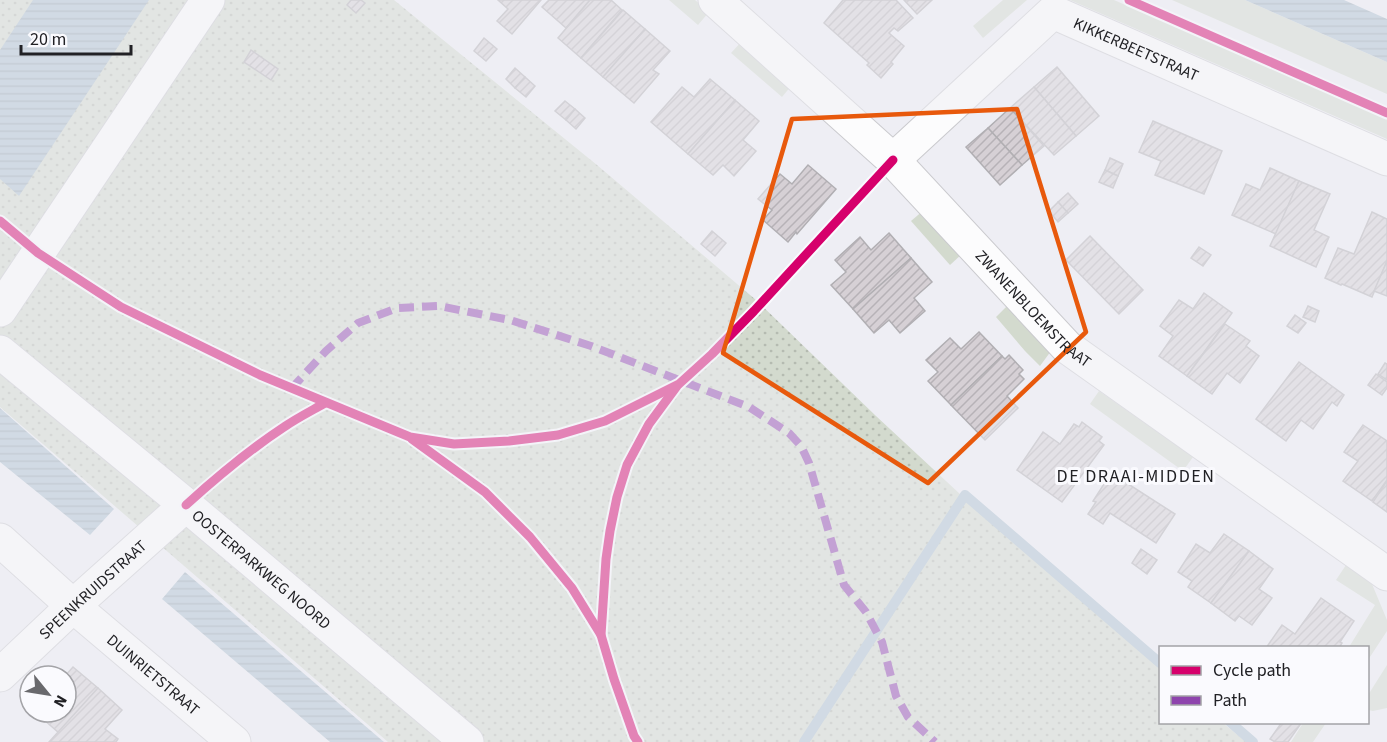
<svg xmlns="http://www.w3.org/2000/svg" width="1387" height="742" viewBox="0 0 1387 742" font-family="'Source Sans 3',sans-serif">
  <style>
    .grass { fill: #d3dace }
    .park { fill: url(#park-dots) }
    .water { fill: url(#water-rules) }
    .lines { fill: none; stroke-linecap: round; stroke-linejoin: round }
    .stream { stroke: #adc1d0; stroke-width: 10 }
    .building { fill: url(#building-hatch); stroke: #b1afb3; stroke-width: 1.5 }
    .street-casing { stroke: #cacace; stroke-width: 35 }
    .street { stroke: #fcfcfd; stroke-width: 33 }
    .quiet { stroke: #8e44ad; stroke-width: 8; stroke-dasharray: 15 8; stroke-linecap: butt }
    .cycleway-casing { stroke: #fafafe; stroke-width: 13 }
    .cycleway { stroke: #d6006c; stroke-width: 9 }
    .marked { fill: none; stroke: #e8590c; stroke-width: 4.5; stroke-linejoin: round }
    .labels { text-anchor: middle; stroke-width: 6; stroke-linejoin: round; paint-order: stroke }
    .street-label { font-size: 16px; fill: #212125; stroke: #fafafe }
    .neighbourhood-label { font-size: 18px; letter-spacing: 1.5px; fill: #212125; stroke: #fafafe }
  </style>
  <defs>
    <pattern id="park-dots" width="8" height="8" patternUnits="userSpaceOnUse" patternTransform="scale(1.5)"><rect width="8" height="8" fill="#d3dace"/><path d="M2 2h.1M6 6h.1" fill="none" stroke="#b5bbb1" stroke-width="1.8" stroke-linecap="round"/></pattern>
    <pattern id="water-rules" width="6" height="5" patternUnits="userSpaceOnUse" patternTransform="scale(1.5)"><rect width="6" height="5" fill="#adc1d0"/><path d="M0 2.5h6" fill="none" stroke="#95a6b2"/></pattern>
    <pattern id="building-hatch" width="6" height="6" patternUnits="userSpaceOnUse" patternTransform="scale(1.5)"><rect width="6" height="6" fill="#d6d0d5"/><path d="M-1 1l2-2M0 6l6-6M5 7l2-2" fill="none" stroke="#b7b2b7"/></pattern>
  </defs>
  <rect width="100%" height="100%" fill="#eeeef4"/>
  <g class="grass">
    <polygon points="669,0 695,0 709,12 698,25"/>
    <polygon points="1003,0 1027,0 983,38 973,26"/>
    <polygon points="1070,0 1114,0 1387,119 1387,139"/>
    <polygon points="1172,0 1245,0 1387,62 1387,94"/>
    <polygon points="742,41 792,85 782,97 731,53"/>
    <polygon points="924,210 963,253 950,265 911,221"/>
    <polygon points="1008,305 1023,324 1051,351 1040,366 1025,351 996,317"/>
    <polygon points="1099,391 1193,457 1183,471 1090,404"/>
    <polygon points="1346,565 1372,584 1387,620 1387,631 1368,660 1368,648 1349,647 1375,605 1336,580"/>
    <polygon points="1387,665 1387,708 1373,711 1368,710 1368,695"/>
    <polygon points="1303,723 1303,722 1326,723 1313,742 1291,742"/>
  </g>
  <polygon class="park" points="0,0 394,0 597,165 756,300 876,416 960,494 1160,668 1160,722 1223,723 1246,742 388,742 0,407"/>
  <g class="water">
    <polygon points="33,0 149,0 19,196 0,179 0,50"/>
    <polygon points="1245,0 1344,0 1387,19 1387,62"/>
    <polygon points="0,408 114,509 90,535 0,462"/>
    <polygon points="185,572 384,742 330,742 162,599"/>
  </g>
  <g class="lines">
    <g class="stream">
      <polyline points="1230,722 1253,742"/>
      <polyline points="804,742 965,495 1160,663"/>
    </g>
  </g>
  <g class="building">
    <polygon points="351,0 361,0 365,3 356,13 347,5"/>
    <polygon points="498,0 541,0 512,34 497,21 508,9"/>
    <polygon points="549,0 590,0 566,28 542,7"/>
    <polygon points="590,0 611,0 622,10 581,58 558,38"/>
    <polygon points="843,0 896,0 913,18 898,31 894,28 889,33 904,46 891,62 893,64 881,78 867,65 869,63 824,23"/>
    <polygon points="904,0 932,0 917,14"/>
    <polygon points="623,10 645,29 603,77 581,58"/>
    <polygon points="645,29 670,51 653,70 659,74 634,103 603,77"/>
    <polygon points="484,38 497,49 486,61 474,51"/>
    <polygon points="251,50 278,69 271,80 244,62"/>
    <polygon points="1057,67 1099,116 1076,136 1034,87"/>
    <polygon points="515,68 525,77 515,88 506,79"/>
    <polygon points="525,77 535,86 526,97 515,88"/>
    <polygon points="710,79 735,100 688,154 651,122 682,87 694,97"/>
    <polygon points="1034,87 1076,136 1054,155 1010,108"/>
    <polygon points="735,100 759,121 743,140 756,151 734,176 723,165 713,175 688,154"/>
    <polygon points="565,101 575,109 566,120 555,111"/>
    <polygon points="1010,108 1044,146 1022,165 988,128"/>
    <polygon points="575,109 585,118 576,129 566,120"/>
    <polygon points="1153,121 1222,151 1204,194 1155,175 1161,161 1139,152"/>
    <polygon points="988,128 1022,165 1000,185 966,147"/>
    <polygon points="1110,158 1123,164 1118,176 1105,170"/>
    <polygon points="808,165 836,189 797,234 796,232 788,242 763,220 772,210 758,199 780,174 792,184"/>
    <polygon points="1270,168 1299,181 1276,234 1232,215 1246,184 1260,190"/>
    <polygon points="1105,170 1118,176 1113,188 1099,182"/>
    <polygon points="1299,181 1330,194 1314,230 1329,237 1316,267 1270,246"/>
    <polygon points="1068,193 1078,204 1068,213 1058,202"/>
    <polygon points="1058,202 1068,213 1058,222 1049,211"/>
    <polygon points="1372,212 1387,219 1387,261 1372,297 1342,284 1341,285 1325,278 1338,248 1354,254"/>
    <polygon points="712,231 726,243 715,256 701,244"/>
    <polygon points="889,233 911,258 853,309 831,285 846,272 835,260 860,237 871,250"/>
    <polygon points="1090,236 1143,290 1119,314 1066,260"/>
    <polygon points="1199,247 1211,255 1203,266 1191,258"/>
    <polygon points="911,258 932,282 914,298 925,311 900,333 889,320 874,333 853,309"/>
    <polygon points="1387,261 1387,296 1374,291"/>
    <polygon points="1204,293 1232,313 1187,376 1159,356 1173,336 1160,326 1179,300 1193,309"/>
    <polygon points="1308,306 1319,311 1315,322 1303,317"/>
    <polygon points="1295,315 1306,323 1298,333 1287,326"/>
    <polygon points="1225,324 1250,341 1246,346 1259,356 1240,383 1227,373 1212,394 1187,376"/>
    <polygon points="979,332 1002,356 951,405 928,381 938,372 926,360 950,338 961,349"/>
    <polygon points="1009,355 1023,370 1019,374 1024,379 1007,396 1018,408 985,440 951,405 1002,356 1005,359"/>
    <polygon points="1299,362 1344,395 1337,406 1332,402 1313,429 1301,420 1286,441 1256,419"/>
    <polygon points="1385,363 1387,364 1387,380 1378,374"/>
    <polygon points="1376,374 1387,382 1387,388 1382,395 1368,385"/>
    <polygon points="1082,422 1102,437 1099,441 1104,445 1062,502 1017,470 1043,432 1060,444 1074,424 1079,427"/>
    <polygon points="1363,425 1387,441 1387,480 1372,501 1343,481 1358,461 1344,452"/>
    <polygon points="1111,473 1175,514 1156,543 1110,513 1103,524 1088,514 1096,502 1093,501"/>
    <polygon points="1387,481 1387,512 1373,502"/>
    <polygon points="1224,534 1249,551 1211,603 1188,587 1192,581 1178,572 1196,544 1210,553"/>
    <polygon points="1141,549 1157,560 1147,574 1132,563"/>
    <polygon points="1249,551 1273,569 1259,589 1272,598 1252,625 1239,616 1235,621 1211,603"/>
    <polygon points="1321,598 1354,621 1340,642 1342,643 1339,648 1266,648 1282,625 1295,634"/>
    <polygon points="73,667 98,688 59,733 35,712 66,712 65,676"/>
    <polygon points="98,688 122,710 105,729 118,739 116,742 49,742"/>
    <polygon points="1282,722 1302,722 1288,742 1275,742 1270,739"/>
  </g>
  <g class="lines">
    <defs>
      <g id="street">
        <path id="s1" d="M715,0L893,160L1067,347L1387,574"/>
        <path id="s2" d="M893,160L1053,12L1387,159"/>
        <polyline points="0,310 208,0"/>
        <path id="s3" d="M0,352L186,505L467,742"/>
        <path id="s4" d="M0,540L73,606L234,742"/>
        <path id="s5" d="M0,675L73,606L186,505"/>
      </g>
    </defs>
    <use href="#street" class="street-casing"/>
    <use href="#street" class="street"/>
    <polyline class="quiet" points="291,389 326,351 358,323 397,308 439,306 510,320 591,346 749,407 789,433 801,446 809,463 844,585 866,612 882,642 896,696 908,717 935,742"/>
    <defs>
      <g id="cycleway">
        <polyline points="1129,0 1387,113"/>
        <polyline points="0,221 38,253 121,307 260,375 410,437 454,444 509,441 558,435 605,421 679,384 712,354 754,311 893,160"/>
        <polyline points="412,439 485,492 530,537 572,588 601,635"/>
        <path d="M186,505C217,477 249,450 284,427C297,418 311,411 325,403"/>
        <polyline points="638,742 634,736 614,679 601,635 606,559 610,531 617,497 627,465 649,424 677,386"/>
      </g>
    </defs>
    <use href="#cycleway" class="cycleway-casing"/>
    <use href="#cycleway" class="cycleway"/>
  </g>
  <path d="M0 0H1387V742H0ZM1017,109L1086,332L928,483L723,353L792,119Z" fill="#eeeef4" fill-opacity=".55" fill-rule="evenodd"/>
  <path class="marked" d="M1017,109L1086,332L928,483L723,353L792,119Z"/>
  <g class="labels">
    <g class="street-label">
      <text dy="6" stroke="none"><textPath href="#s2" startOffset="309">KIKKERBEETSTRAAT</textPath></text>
      <text dy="6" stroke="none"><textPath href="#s1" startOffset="444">ZWANENBLOEMSTRAAT</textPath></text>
      <text dy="6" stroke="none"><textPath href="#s3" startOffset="340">OOSTERPARKWEG NOORD</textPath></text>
      <text dy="6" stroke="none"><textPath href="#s5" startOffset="126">SPEENKRUIDSTRAAT</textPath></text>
      <text dy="6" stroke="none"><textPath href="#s4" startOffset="204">DUINRIETSTRAAT</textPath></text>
    </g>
    <g class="neighbourhood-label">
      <text x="1136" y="482">DE DRAAI-MIDDEN</text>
    </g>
  </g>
  <rect x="1159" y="646" width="210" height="78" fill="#fafafe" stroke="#a3a3a7" stroke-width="1.5"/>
  <rect x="1171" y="666" width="30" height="9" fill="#d6006c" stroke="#a3a3a7" stroke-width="1.5"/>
  <text x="1213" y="676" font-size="18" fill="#212125">Cycle path</text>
  <rect x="1171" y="696" width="30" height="9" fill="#8e44ad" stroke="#a3a3a7" stroke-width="1.5"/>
  <text x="1213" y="706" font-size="18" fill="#212125">Path</text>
  <g transform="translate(48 694) rotate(120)"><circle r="28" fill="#fafafe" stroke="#a3a3a7" stroke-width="1.5"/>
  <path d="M0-4.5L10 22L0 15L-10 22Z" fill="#69696d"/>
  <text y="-9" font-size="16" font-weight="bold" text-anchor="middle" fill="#212125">N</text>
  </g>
  <path d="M21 45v9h110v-9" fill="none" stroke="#212125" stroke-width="3"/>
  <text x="30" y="45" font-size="18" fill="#212125" stroke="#fafafe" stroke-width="4.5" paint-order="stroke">20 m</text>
</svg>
